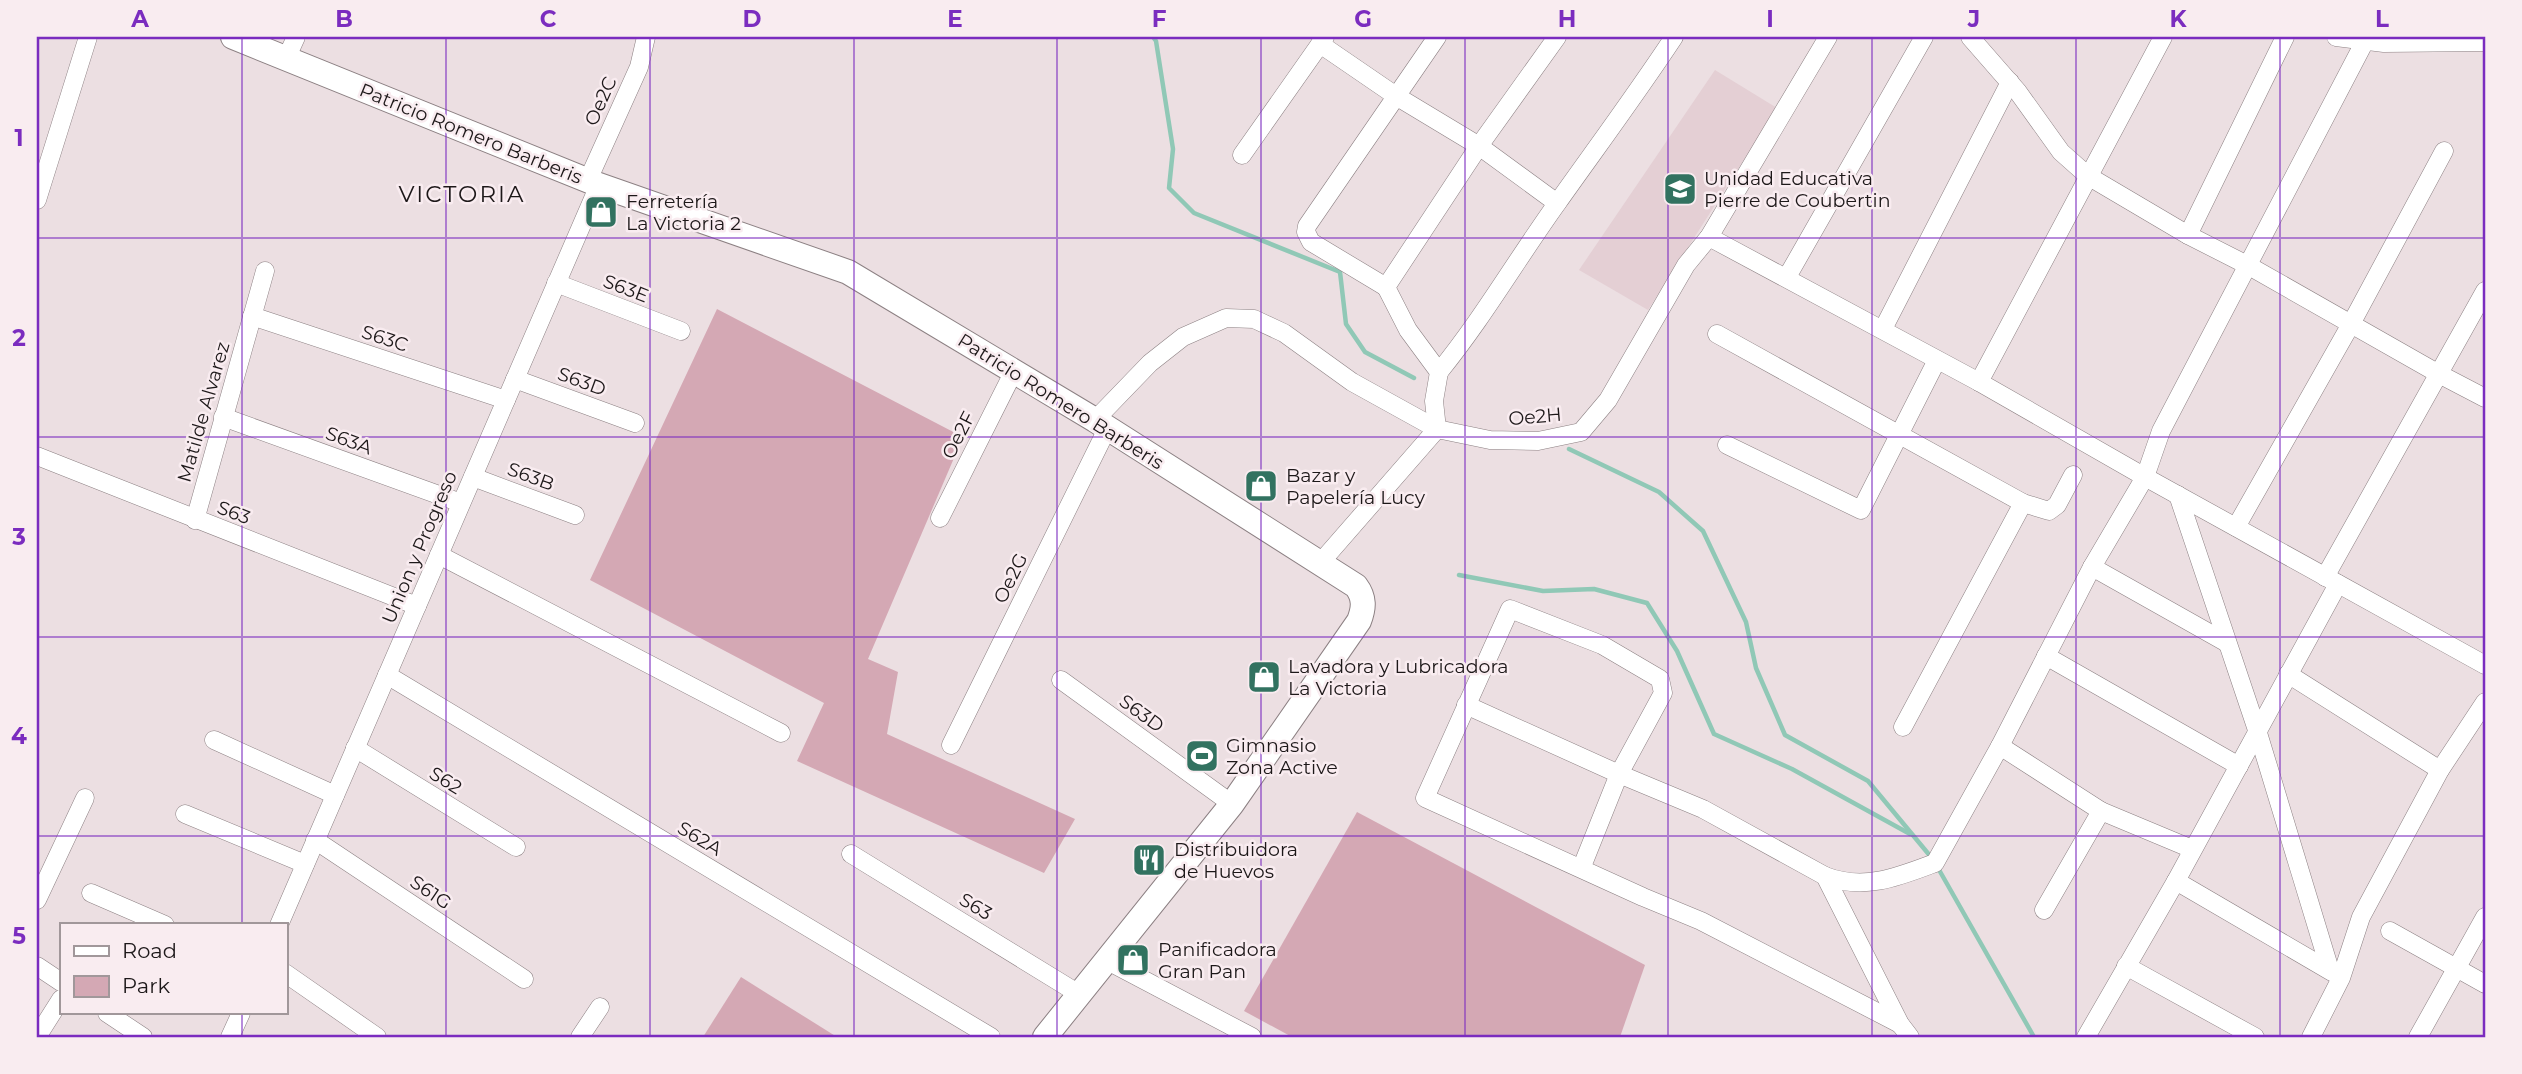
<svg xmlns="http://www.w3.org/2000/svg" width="2522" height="1074" viewBox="0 0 2522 1074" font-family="Montserrat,sans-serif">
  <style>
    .built { fill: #e4cfd4 }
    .green { fill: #d4a8b4 }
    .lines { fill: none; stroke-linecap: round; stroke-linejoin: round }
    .stream { stroke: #90c8b6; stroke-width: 4.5 }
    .street-casing { stroke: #8c8083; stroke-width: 19 }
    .secondary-casing { stroke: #8c8083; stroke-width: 26 }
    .street { stroke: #fff; stroke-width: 18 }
    .secondary { stroke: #fff; stroke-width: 24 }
    .grid { fill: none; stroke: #7b2cbf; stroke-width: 2; stroke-opacity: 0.55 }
    .labels { text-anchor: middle; stroke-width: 5; stroke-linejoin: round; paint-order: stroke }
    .street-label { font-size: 19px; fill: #1d1819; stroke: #f9ecf0 }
    .poi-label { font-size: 19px; fill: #1d1819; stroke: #f9ecf0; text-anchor: start }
    .quarter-label { font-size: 23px; letter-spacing: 2px; fill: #1d1819; stroke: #f9ecf0 }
    .neatline { fill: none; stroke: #7b2cbf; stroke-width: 2.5 }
    .grid-label { font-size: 23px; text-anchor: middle; font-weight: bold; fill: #7b2cbf }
  </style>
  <rect width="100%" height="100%" fill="#ecdfe2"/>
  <polygon class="built" points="1715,70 1777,108 1648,310 1579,270"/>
  <g class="green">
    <polygon points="717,309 963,437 868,659 898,672 887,734 1075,819 1044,873 797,761 824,703 590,580"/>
    <polygon points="1357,812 1645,965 1620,1037 1292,1037 1244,1011"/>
    <polygon points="741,977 837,1037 703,1037"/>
  </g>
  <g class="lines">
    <g class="stream">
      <polyline points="1153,37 1156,41 1173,149 1169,188 1194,213 1340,272 1346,324 1365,352 1414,378"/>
      <polyline points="1569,449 1659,492 1703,531 1746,622 1756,668 1785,735 1868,781 1931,857"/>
      <polyline points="1459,575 1543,591 1594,589 1647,603 1677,651 1714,734 1792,769 1910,834"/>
      <polyline points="1938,868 2034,1037"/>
    </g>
    <defs>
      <g id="street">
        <polyline points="1970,37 2018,92 2061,152 2088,176 2188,235 2249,266 2439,374 2485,398"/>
        <polyline points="2336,37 2384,43 2485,42"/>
        <polyline points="1320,44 1396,96 1479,146 1557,203"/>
        <polyline points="286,59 296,37"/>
        <polyline points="1242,155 1325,37"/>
        <polyline points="588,180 639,67 646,37"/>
        <polyline points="37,200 88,37"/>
        <polyline points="2188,235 2285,37"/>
        <polyline points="1709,237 1979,382 2145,477 2485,665"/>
        <polyline points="1787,277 1924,37"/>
        <polyline points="556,283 681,331"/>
        <polyline points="1386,287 1311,242 1306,232 1307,226 1437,37"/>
        <polyline points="252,316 506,400"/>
        <polyline points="1883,329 2010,82"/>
        <polyline points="1717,334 2023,503 2049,511 2057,505 2073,475"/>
        <path d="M1439,372C1483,318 1517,259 1558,202C1597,147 1637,93 1674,37"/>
        <polyline points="515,379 635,423"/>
        <polyline points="1979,382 2163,37"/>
        <polyline points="223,417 461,503"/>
        <polyline points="1095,420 1150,363 1183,337 1226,318 1254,319 1284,333 1352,382 1437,429 1490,440 1538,441 1581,432 1608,400 1686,265 1709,237 1828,37"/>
        <polyline points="1727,445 1861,510 1937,360"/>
        <polyline points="37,456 417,606"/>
        <polyline points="473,477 575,515"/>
        <polyline points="2178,495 2258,733 2330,970"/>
        <polyline points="940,518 1014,371"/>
        <polyline points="195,520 265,271"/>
        <polyline points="2236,527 2351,324 2444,151"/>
        <polyline points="439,555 781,733"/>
        <polyline points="1321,562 1437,429 1434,401 1439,372 1408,330 1386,287 1479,146 1557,37"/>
        <polyline points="2092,567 2227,643"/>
        <polyline points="2325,577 2485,291"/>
        <polyline points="2046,656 2239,766"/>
        <polyline points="2288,674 2440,770"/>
        <polyline points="387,675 991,1037"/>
        <polyline points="1061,680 1232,804"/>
        <polyline points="1466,705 1619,774 1703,809 1825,876 1900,1024 1910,1037"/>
        <polyline points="1903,727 2023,503"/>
        <polyline points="214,740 335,795"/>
        <polyline points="951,745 1107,429"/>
        <polyline points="2000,746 2101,811 2192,849"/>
        <polyline points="355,748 516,847"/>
        <polyline points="185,814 305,864"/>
        <polyline points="315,840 524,979"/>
        <polyline points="851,854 1079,994"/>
        <polyline points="1581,869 1619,774 1663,693 1660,679 1602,645 1510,609 1425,798 1643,897 1701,921 1900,1024"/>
        <path d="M1825,876C1864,891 1898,877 1935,863L2000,746L2092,567L2145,477L2161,431L2365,41"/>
        <polyline points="2176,881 2332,972"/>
        <polyline points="91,893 165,925"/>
        <polyline points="37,900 85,798"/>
        <polyline points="2044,910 2101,811"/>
        <polyline points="279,925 599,185"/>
        <polyline points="2390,931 2485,984"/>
        <polyline points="1106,960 1252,1037"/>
        <polyline points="37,966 61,982"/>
        <polyline points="2126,966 2255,1037"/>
        <polyline points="285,973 377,1037"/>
        <polyline points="107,1013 143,1037"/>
        <polyline points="37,1037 61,999"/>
        <polyline points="230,1037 241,1013"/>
        <polyline points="580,1037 600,1007"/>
        <polyline points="2086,1037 2176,881 2338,584"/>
        <polyline points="2311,1037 2341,978 2361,917 2440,770 2485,702"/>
        <polyline points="2418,1037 2485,917"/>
      </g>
      <path id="secondary" d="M233,37L599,185L848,272L1095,420L1356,586C1365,598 1364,608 1359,621L1232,804L1045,1037"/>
    </defs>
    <use href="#street" class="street-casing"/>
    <use href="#secondary" class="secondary-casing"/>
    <use href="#street" class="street"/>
    <use href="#secondary" class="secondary"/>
  </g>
  <path class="grid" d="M242,37V925M446,37V1037M650,37V1037M854,37V1037M1057,37V1037M1261,37V1037M1465,37V1037M1668,37V1037M1872,37V1037M2076,37V1037M2280,37V1037M37,238H2485M37,437H2485M37,637H2485M37,836H2485M242,1013V1037"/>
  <defs>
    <symbol id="school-square" viewBox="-11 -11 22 22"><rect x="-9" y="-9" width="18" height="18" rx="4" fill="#327260" stroke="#f9ecf0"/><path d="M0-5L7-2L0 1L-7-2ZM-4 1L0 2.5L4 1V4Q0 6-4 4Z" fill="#fff"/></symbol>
    <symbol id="shop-square" viewBox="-11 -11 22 22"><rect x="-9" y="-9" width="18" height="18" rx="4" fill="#327260" stroke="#f9ecf0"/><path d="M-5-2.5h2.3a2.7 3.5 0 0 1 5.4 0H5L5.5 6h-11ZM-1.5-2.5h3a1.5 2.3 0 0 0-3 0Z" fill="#fff"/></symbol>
    <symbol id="stadium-square" viewBox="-11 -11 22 22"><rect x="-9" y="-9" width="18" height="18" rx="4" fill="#327260" stroke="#f9ecf0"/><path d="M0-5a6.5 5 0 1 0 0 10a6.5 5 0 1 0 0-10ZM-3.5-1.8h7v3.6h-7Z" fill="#fff"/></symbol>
    <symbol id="restaurant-square" viewBox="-11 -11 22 22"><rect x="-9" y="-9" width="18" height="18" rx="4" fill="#327260" stroke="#f9ecf0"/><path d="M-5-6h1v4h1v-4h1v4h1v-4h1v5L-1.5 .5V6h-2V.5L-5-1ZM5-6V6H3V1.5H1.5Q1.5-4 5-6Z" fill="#fff"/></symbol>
  </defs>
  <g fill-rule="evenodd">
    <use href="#school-square" x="1661" y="170" width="38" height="38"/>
    <use href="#shop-square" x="582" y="193" width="38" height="38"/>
    <use href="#shop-square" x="1242" y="467" width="38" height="38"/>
    <use href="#shop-square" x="1245" y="658" width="38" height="38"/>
    <use href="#stadium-square" x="1183" y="737" width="38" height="38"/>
    <use href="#restaurant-square" x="1130" y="841" width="38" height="38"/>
    <use href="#shop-square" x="1114" y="941" width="38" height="38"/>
  </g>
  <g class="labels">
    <g class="street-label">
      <text transform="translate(600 101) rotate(-66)" y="7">Oe2C</text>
      <text transform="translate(471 133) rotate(22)" y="7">Patricio Romero Barberis</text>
      <text transform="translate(626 288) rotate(21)" y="7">S63E</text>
      <text transform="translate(385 338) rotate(18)" y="7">S63C</text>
      <text transform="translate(582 381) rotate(20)" y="7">S63D</text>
      <text transform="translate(1061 401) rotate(32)" y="7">Patricio Romero Barberis</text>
      <text transform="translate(203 412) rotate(-74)" y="7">Matilde Alvarez</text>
      <text transform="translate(1535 416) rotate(-5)" y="7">Oe2H</text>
      <text transform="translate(958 435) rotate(-63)" y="7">Oe2F</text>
      <text transform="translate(349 440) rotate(20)" y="7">S63A</text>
      <text transform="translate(531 476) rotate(20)" y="7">S63B</text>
      <text transform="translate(234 512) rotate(21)" y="7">S63</text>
      <text transform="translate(419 547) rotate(-67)" y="7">Union y Progreso</text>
      <text transform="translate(1010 578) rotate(-64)" y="7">Oe2G</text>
      <text transform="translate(1142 713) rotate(36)" y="7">S63D</text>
      <text transform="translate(446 780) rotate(32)" y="7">S62</text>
      <text transform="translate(700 838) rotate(31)" y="7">S62A</text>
      <text transform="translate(431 892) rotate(34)" y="7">S61G</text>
      <text transform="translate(976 906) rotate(31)" y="7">S63</text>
    </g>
    <g class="poi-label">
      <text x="1704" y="185">Unidad Educativa<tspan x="1704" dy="22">Pierre de Coubertin</tspan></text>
      <text x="626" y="208">Ferretería<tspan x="626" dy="22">La Victoria 2</tspan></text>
      <text x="1286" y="482">Bazar y<tspan x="1286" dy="22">Papelería Lucy</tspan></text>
      <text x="1288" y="673">Lavadora y Lubricadora<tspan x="1288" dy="22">La Victoria</tspan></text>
      <text x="1226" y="752">Gimnasio<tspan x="1226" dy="22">Zona Active</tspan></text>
      <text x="1174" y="856">Distribuidora<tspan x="1174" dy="22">de Huevos</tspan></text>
      <text x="1158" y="956">Panificadora<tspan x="1158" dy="22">Gran Pan</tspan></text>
    </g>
    <g class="quarter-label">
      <text x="462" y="202">VICTORIA</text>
    </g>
  </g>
  <rect width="2522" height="1074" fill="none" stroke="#f9ecf0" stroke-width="77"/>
  <rect x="60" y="923" width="228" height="91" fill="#f9ecf0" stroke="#a1979a" stroke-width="2"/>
  <rect x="74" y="946" width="35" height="10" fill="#ffffff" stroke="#a1979a" stroke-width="2"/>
  <text x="122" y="958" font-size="21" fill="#1d1819">Road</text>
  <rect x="74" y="976" width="35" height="21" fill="#d4a8b4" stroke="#a1979a" stroke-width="2"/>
  <text x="122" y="993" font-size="21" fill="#1d1819">Park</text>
  <rect x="38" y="38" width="2446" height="998" class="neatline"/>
  <g class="grid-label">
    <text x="140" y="27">A</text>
    <text x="344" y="27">B</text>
    <text x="548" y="27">C</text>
    <text x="752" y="27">D</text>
    <text x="955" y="27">E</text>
    <text x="1159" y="27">F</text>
    <text x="1363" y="27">G</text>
    <text x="1567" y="27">H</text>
    <text x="1770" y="27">I</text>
    <text x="1974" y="27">J</text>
    <text x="2178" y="27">K</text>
    <text x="2382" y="27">L</text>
    <text x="19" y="146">1</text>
    <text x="19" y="346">2</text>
    <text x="19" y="545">3</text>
    <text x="19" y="744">4</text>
    <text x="19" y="944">5</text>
  </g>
</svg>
